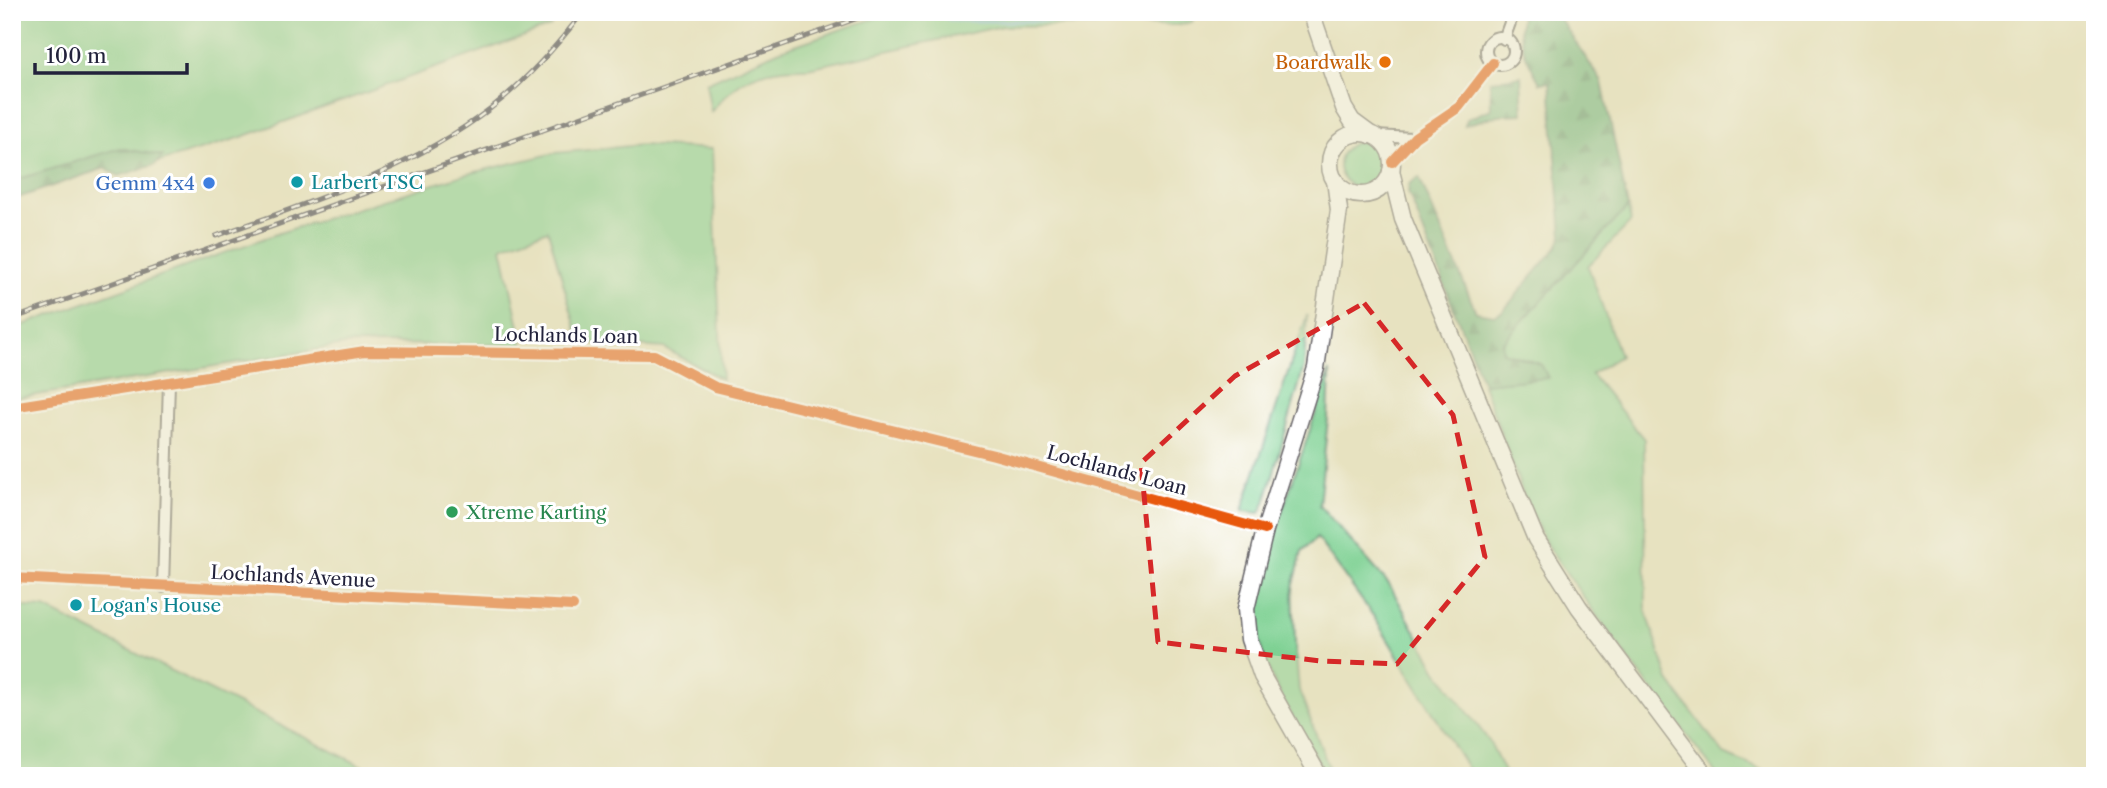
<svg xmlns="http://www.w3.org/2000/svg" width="2107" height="788" viewBox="0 0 2107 788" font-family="'Libre Caslon Text',serif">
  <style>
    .green { fill: #7dd092; stroke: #507966; stroke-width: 2 }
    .forest { fill: url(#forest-firs); stroke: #446a5c; stroke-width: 2 }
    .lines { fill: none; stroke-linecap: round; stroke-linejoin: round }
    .stream { stroke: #78b3e9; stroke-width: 2.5 }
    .street-casing { stroke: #67656a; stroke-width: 14 }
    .primary-casing { stroke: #67656a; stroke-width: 19 }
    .street { stroke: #fff; stroke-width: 10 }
    .primary { stroke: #fff; stroke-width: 16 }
    .rail-casing { stroke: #22223b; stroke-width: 5 }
    .rail { stroke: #fff; stroke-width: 2.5; stroke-dasharray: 8; stroke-linecap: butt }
    .cycleway-casing { stroke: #fff; stroke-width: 15 }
    .cycleway { stroke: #e8590c; stroke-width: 10 }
    .marked { fill: none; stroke: #d62828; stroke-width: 5; stroke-dasharray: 14 9; stroke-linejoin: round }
    .food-dot { fill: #e8710a; stroke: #fff; stroke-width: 2.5 }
    .culture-dot { fill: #0f9aa8; stroke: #fff; stroke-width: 2.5 }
    .shop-dot { fill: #3f7fe0; stroke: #fff; stroke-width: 2.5 }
    .leisure-dot { fill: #2e9e5b; stroke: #fff; stroke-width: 2.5 }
    .labels { text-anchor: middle; stroke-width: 6; stroke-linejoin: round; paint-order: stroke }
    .food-label { font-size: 19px; fill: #c56008; stroke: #fff; text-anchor: end }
    .culture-label { font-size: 19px; fill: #0d838f; stroke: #fff; text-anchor: start }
    .shop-label { font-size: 19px; fill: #366cbe; stroke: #fff; text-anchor: end }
    .street-label { font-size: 19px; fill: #22223b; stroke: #fff }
    .leisure-label { font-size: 19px; fill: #27864d; stroke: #fff; text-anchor: start }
  </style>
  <defs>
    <pattern id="forest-firs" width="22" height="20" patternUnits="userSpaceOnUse" patternTransform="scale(1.75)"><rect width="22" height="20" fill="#66b27c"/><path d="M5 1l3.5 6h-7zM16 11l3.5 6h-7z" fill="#549067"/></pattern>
  </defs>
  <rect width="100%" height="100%" fill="#fff"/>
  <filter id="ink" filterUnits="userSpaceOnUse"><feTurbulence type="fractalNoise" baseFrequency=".0143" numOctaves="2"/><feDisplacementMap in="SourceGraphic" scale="14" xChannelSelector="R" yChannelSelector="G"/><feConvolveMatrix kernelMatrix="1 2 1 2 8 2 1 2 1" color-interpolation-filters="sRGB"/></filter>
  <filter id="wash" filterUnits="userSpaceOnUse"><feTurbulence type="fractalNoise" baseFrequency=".00686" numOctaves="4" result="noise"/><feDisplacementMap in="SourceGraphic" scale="28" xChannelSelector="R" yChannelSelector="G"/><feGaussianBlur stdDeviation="1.57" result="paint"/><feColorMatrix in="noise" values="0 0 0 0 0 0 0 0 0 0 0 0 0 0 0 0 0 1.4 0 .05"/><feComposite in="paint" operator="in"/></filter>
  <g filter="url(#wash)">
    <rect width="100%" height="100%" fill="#e7e2c0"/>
    <g class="green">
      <polygon points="12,12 557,12 550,27 239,138 120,174 109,167 12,199"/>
      <path d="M893,12H1196L1192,22L1178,25L1003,26L808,68C763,67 739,76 711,112L706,83L780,50Z"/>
      <circle cx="1362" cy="165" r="23"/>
      <polygon points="641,145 712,149 722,379 664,348 580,342 548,230 502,247 523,345 350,344 12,399 12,329 279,233 463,175 555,153"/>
      <polygon points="1628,207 1631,222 1588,266 1620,356 1591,374 1644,439 1646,610 1669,681 1724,754 1776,776 1718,776 1608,632 1546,544 1526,502 1483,384 1547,378 1529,360 1503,352 1502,343"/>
      <polygon points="1307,315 1304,367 1266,500 1260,513 1242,511"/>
      <path d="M1330,371L1328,418L1319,505L1389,584L1436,669L1489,741L1506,776H1472L1374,617L1317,538L1302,551L1293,588L1295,643L1299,690L1332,776H1327C1294,718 1251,662 1254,594Z"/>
      <polygon points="12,606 45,608 382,776 12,776"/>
    </g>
    <g class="forest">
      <path d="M1522,12H1561L1560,19L1602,82L1628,207L1502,343L1503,352L1541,364L1548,378L1483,384L1408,192L1409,184L1419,177L1476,312L1495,315L1503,311L1557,247L1562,236L1550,82L1540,83C1527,60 1515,38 1522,12Z"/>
      <polygon points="1521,76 1523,114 1499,115 1465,125 1467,119 1491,109 1490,81"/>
      <polygon points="120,148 163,156 155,165 119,176 104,168 12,200 12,181"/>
    </g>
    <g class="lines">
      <polyline class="stream" points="944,18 955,21 1043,21 1185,13"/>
    </g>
  </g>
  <g filter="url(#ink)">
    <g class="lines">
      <defs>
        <g id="street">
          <circle cx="1500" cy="51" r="14"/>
          <polyline points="1504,39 1514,12"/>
          <polyline points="1375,136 1413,138"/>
          <polyline points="1392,162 1415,137 1459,107 1493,63"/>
          <polyline points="12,407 365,351 654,355 715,387 994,455 1265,530"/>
          <polyline points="12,578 573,606"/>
          <polyline points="163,587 169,382"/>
        </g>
        <g id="primary">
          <polyline points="1311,12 1344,108 1352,121 1371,135"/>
          <circle cx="1361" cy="164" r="31"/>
          <polyline points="1391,171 1403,219 1536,539 1579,607 1706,776"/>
          <polyline points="1319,776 1262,676 1249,639 1246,609 1265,530 1316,368 1339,210 1335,180"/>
        </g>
      </defs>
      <use href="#street" class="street-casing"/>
      <use href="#primary" class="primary-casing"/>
      <use href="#street" class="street"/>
      <use href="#primary" class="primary"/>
      <defs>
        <g id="rail">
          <path d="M216,236C310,202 411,170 491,108C526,81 556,47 583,12"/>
          <polyline points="12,319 875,12"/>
        </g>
      </defs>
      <use href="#rail" class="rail-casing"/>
      <use href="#rail" class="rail"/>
      <defs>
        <g id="cycleway">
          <polyline points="1392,162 1415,137 1459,107 1493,63"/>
          <polyline points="12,407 365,351 654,355 715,387 994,455 1265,530"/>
          <polyline points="12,578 573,606"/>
        </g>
      </defs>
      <use href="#cycleway" class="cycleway-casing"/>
      <use href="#cycleway" class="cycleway"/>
    </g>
  </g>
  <path d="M0 0H2107V788H0ZM1364,303L1453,415L1485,557L1397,664L1321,661L1158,642L1141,463L1235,376Z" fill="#e7e2c0" fill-opacity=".55" fill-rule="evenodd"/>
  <path class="marked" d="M1364,303L1453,415L1485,557L1397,664L1321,661L1158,642L1141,463L1235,376Z"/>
  <circle class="food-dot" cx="1385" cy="62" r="7"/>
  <g class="culture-dot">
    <circle cx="297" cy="182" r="7"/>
    <circle cx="76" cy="605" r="7"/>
  </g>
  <circle class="shop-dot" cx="209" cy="183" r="7"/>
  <circle class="leisure-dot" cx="452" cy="512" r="7"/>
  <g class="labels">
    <g class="food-label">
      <text x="1371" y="69">Boardwalk</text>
    </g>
    <g class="culture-label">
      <text x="311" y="189">Larbert TSC</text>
      <text x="90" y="612">Logan's House</text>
    </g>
    <g class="shop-label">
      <text x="195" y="190">Gemm 4x4</text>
    </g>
    <g class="street-label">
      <text transform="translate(566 335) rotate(1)" y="7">Lochlands Loan</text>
      <text transform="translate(1117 470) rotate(15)" y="7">Lochlands Loan</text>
      <text transform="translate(293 576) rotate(3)" y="7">Lochlands Avenue</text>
    </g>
    <g class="leisure-label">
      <text x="466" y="519">Xtreme Karting</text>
    </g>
  </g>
  <rect width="2107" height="788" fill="none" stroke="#fff" stroke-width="42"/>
  <path d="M35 63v10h152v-10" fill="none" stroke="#22223b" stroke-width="3.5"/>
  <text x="46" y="63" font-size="21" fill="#22223b" stroke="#ffffff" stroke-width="5" paint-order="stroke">100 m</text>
</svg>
